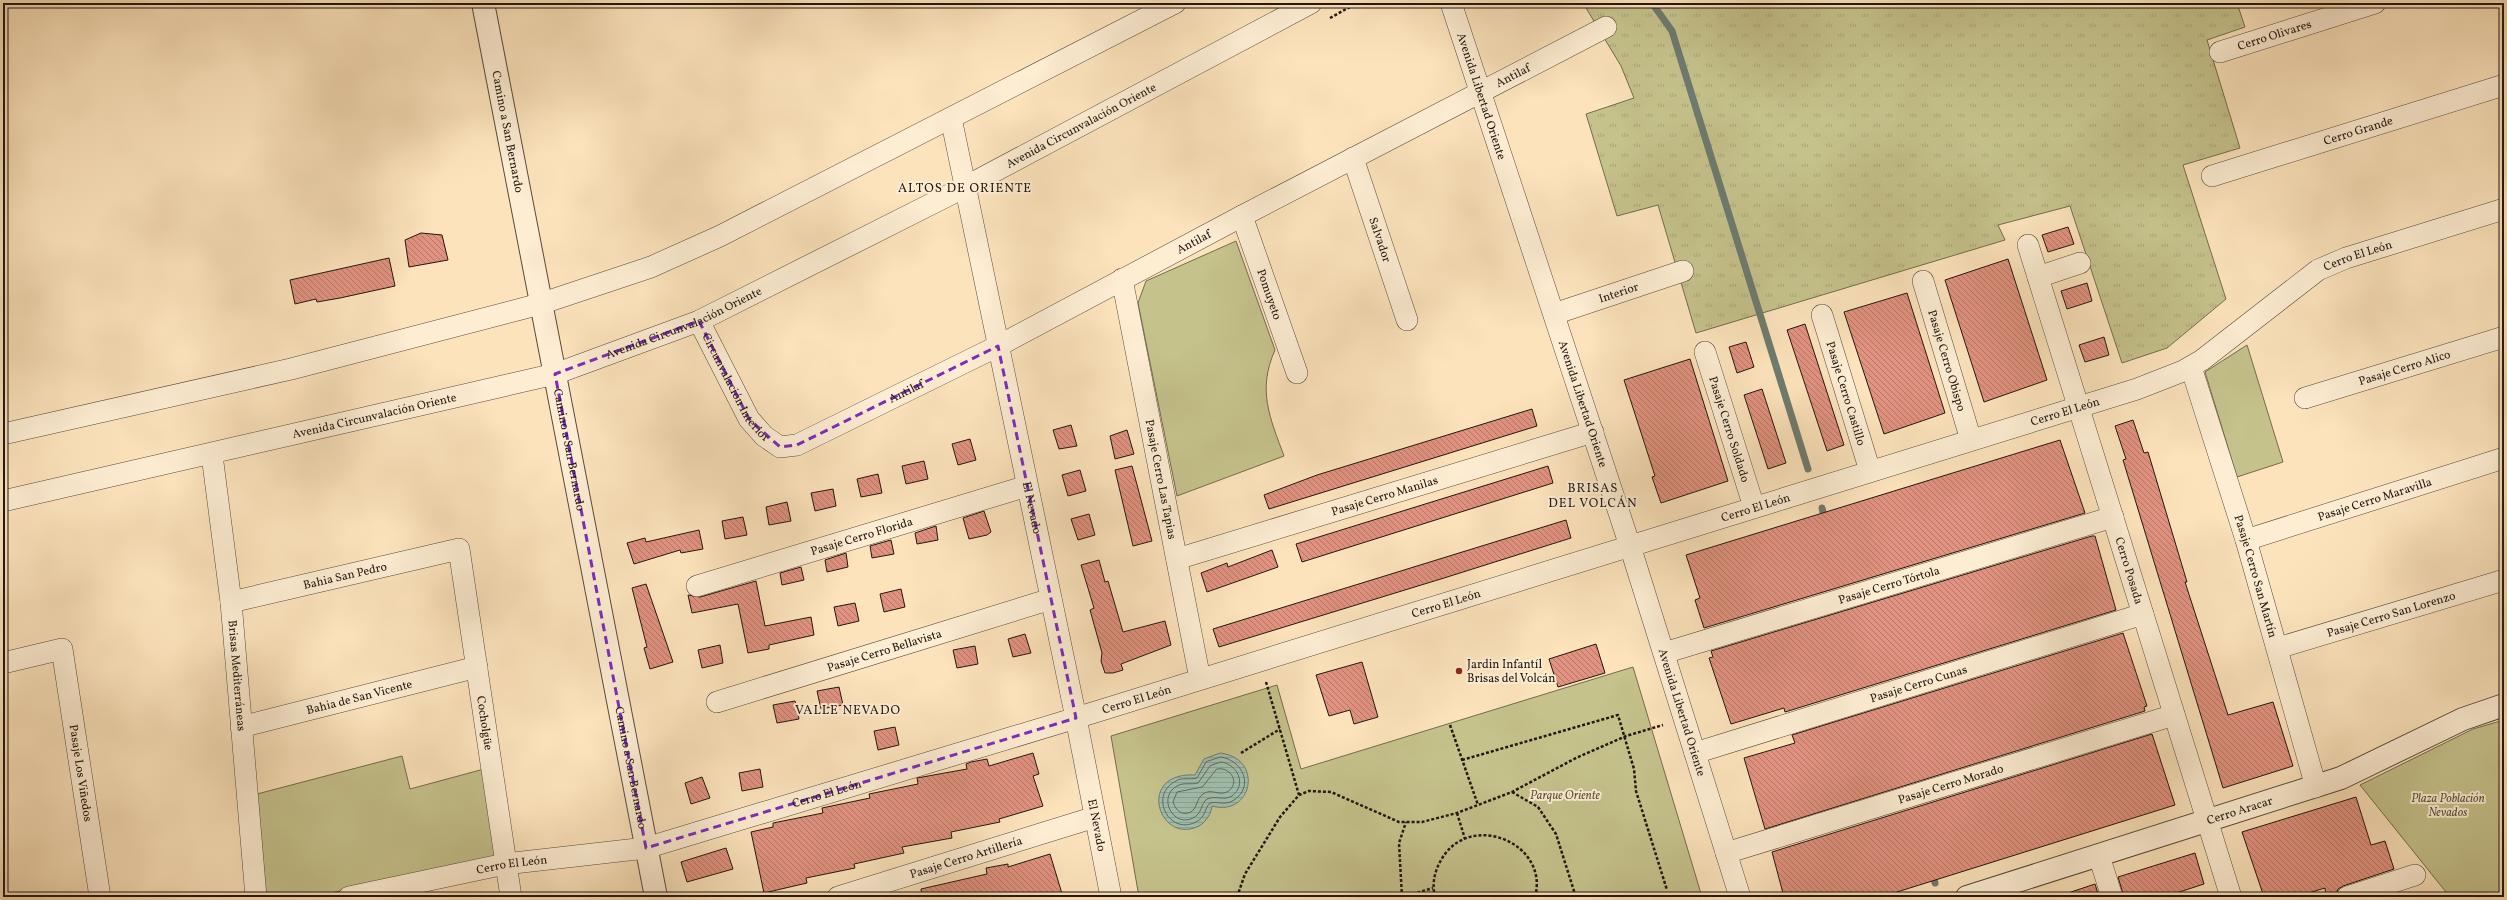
<svg xmlns="http://www.w3.org/2000/svg" width="2507" height="900" viewBox="0 0 2507 900" font-family="Vollkorn,serif">
  <style>
    .grass { fill: url(#grass-tufts); stroke: #736c4e }
    .park { fill: #c5c28c; stroke: #736c4e }
    .water { fill: url(#water-rules); stroke: #6d7b6f }
    .lines { fill: none; stroke-linecap: round; stroke-linejoin: round }
    .shore { stroke: #606a5f; stroke-width: 1 }
    .stream { stroke: #6d7b6f; stroke-width: 7 }
    .building { fill: url(#building-back-hatch); stroke: #211611 }
    .minor-casing { stroke: #58493c; stroke-width: 22 }
    .tertiary-casing { stroke: #58493c; stroke-width: 24 }
    .path { stroke: #211611; stroke-width: 2.5; stroke-dasharray: 3 2; stroke-linecap: butt }
    .minor { stroke: #fdedd3; stroke-width: 21 }
    .tertiary { stroke: #fdedd3; stroke-width: 22 }
    .marked { fill: none; stroke: #7b2cbf; stroke-width: 3; stroke-dasharray: 8 5; stroke-linejoin: round }
    .poi-dot { fill: #8f2418; stroke: #fdedd3; stroke-width: 1.5 }
    .labels { text-anchor: middle; stroke-width: 4; stroke-linejoin: round; paint-order: stroke }
    .street-label { font-size: 12px; fill: #211611; stroke: #fdedd3 }
    .poi-label { font-size: 12px; fill: #211611; stroke: #fdedd3; text-anchor: start }
    .park-label { font-size: 12px; font-style: italic; fill: #5a523c; stroke: #fdedd3 }
    .neighbourhood-label { font-size: 13px; letter-spacing: 1px; fill: #211611; stroke: #fdedd3 }
  </style>
  <defs>
    <pattern id="grass-tufts" width="24" height="20" patternUnits="userSpaceOnUse"><rect width="24" height="20" fill="#c5c28c"/><path d="M3 7l-1-3M5 7V3M7 7l1-3M15 17l-1-3M17 17v-4M19 17l1-3" fill="none" stroke="#a9a678"/></pattern>
    <pattern id="water-rules" width="6" height="5" patternUnits="userSpaceOnUse"><rect width="6" height="5" fill="#a0bead"/><path d="M0 2.5h6" fill="none" stroke="#8aa394"/></pattern>
    <pattern id="building-back-hatch" width="6" height="6" patternUnits="userSpaceOnUse"><rect width="6" height="6" fill="#e19280"/><path d="M-1 5l2 2M0 0l6 6M5-1l2 2" fill="none" stroke="#b67667"/></pattern>
  </defs>
  <rect width="100%" height="100%" fill="#fce3bc"/>
  <filter id="stains"><feTurbulence type="fractalNoise" baseFrequency=".005" numOctaves="4"/><feColorMatrix values="0 0 0 0 .2 0 0 0 0 .09 0 0 0 0 .02 0 0 0 .5 -.17"/></filter>
  <radialGradient id="worn" r=".72"><stop offset=".6" stop-color="#630" stop-opacity="0"/><stop offset="1" stop-color="#630" stop-opacity=".3"/></radialGradient>
  <polygon class="grass" points="1583,3 2237,3 2245,27 2207,40 2240,148 2183,165 2226,299 2167,348 2122,363 2070,206 1998,225 2005,240 1696,333 1658,205 1617,216 1586,114 1634,98 1621,66"/>
  <g class="park">
    <path d="M1236,241L1275,350C1257,390 1270,418 1284,456L1177,496L1138,303L1146,281Z"/>
    <polygon points="2247,345 2283,462 2237,477 2205,372"/>
    <polygon points="1633,667 1702,897 1139,897 1111,736 1277,685 1301,769"/>
    <polygon points="2504,720 2504,897 2450,897 2360,785 2473,729"/>
    <polygon points="402,756 410,789 484,769 496,856 313,897 265,897 257,794"/>
  </g>
  <path class="water" d="M1220,753C1264,758 1253,817 1212,806C1211,814 1206,822 1199,826C1159,846 1135,772 1195,775L1204,759Z"/>
  <g class="lines">
    <g class="shore">
      <path d="M1221,757C1242,760 1255,786 1234,800C1226,806 1218,801 1210,803C1204,809 1206,817 1196,822C1169,836 1148,795 1176,781C1182,777 1190,780 1197,778L1206,762Z"/>
      <path d="M1221,762C1238,764 1247,785 1232,796C1224,801 1216,795 1207,799C1200,804 1203,813 1193,818C1173,828 1157,797 1177,786C1184,782 1191,785 1198,783L1210,766Z"/>
      <path d="M1217,769C1231,766 1241,784 1227,792C1219,796 1211,788 1203,794C1196,799 1198,807 1191,812C1182,816 1176,811 1173,802L1177,792L1202,787Z"/>
    </g>
    <g class="stream">
      <polyline points="1652,3 1672,31 1808,469"/>
      <polyline points="1822,508 1825,521"/>
      <polyline points="1932,871 1935,883"/>
    </g>
  </g>
  <g class="building">
    <polygon points="2068,227 2074,244 2048,252 2042,235"/>
    <polygon points="421,233 442,235 448,260 409,267 405,240"/>
    <polygon points="389,258 395,286 340,298 317,302 316,299 295,304 290,280"/>
    <polygon points="2008,259 2047,380 1984,402 1945,280"/>
    <polygon points="2087,283 2092,301 2067,309 2061,291"/>
    <polygon points="1907,293 1945,413 1884,434 1844,312"/>
    <polygon points="1805,324 1844,445 1827,451 1787,330"/>
    <polygon points="2104,337 2109,355 2085,362 2079,345"/>
    <polygon points="1746,342 1754,367 1737,373 1729,347"/>
    <polygon points="1690,359 1728,481 1661,503 1652,477 1655,476 1624,380"/>
    <polygon points="1762,389 1786,463 1768,469 1744,395"/>
    <polygon points="1532,409 1537,426 1269,509 1264,495 1317,475"/>
    <polygon points="2133,420 2144,453 2148,452 2187,582 2185,582 2228,715 2273,702 2293,766 2223,788 2123,460 2126,459 2115,426"/>
    <polygon points="1071,425 1077,446 1059,449 1053,430"/>
    <polygon points="1127,430 1134,454 1115,459 1110,436"/>
    <polygon points="970,439 976,460 958,465 952,444"/>
    <polygon points="2060,440 2085,513 1704,628 1695,600 1700,598 1686,555"/>
    <polygon points="924,461 928,479 906,484 902,466"/>
    <polygon points="1132,466 1152,541 1133,546 1115,470"/>
    <polygon points="1548,466 1553,483 1302,562 1296,544"/>
    <polygon points="1080,470 1086,491 1068,496 1062,475"/>
    <polygon points="878,474 882,493 861,497 857,479"/>
    <polygon points="833,489 836,506 815,511 811,493"/>
    <polygon points="787,502 791,521 769,525 766,507"/>
    <polygon points="984,511 991,532 987,535 969,539 963,518"/>
    <polygon points="1089,514 1095,535 1078,540 1071,519"/>
    <polygon points="743,517 747,535 725,539 722,521"/>
    <polygon points="1566,520 1571,538 1444,578 1219,647 1213,629"/>
    <polygon points="936,526 938,540 917,544 915,533"/>
    <polygon points="699,530 703,549 681,553 680,550 634,564 627,543 645,538 646,542"/>
    <polygon points="2092,536 2095,536 2116,610 1785,712 1784,708 1731,724 1709,658 1713,657 1711,651"/>
    <polygon points="891,540 894,554 872,558 870,546"/>
    <polygon points="1272,550 1278,567 1207,592 1201,573 1227,563 1228,567"/>
    <polygon points="846,553 848,567 827,572 825,560"/>
    <polygon points="1099,560 1105,582 1108,581 1123,632 1165,621 1171,645 1121,664 1123,670 1113,673 1105,673 1101,661 1102,653 1090,610 1094,608 1081,565"/>
    <polygon points="801,567 804,580 782,585 780,573"/>
    <polygon points="756,581 765,626 811,617 814,635 769,645 769,649 748,653 738,604 692,613 688,595 700,597"/>
    <polygon points="646,584 673,662 650,669 644,648 647,647 632,588"/>
    <polygon points="901,589 905,607 884,612 880,594"/>
    <polygon points="855,603 859,621 838,626 834,607"/>
    <polygon points="2123,633 2147,706 2144,707 2145,711 1765,829 1744,758 1795,743 1792,735"/>
    <polygon points="1025,634 1031,653 1013,657 1008,639"/>
    <polygon points="1596,644 1605,673 1558,687 1549,659"/>
    <polygon points="720,645 723,663 702,668 698,650"/>
    <polygon points="975,646 978,664 957,668 953,650"/>
    <polygon points="1362,662 1378,717 1354,724 1350,710 1329,716 1316,675"/>
    <polygon points="839,687 843,705 821,709 817,691"/>
    <polygon points="795,701 799,719 777,723 773,705"/>
    <polygon points="895,727 899,745 878,750 874,731"/>
    <polygon points="2152,734 2175,805 1881,897 1784,897 1772,852"/>
    <polygon points="1033,753 1039,774 1033,776 1043,806 999,819 1000,822 951,832 952,838 902,847 904,853 854,864 855,868 806,878 807,883 764,893 751,832 773,827 773,823 823,813 822,808 870,798 869,794 918,784 917,778 967,769 966,764 971,762 987,759 989,766"/>
    <polygon points="760,769 763,787 742,791 739,773"/>
    <polygon points="702,777 710,798 691,804 685,783"/>
    <polygon points="2356,797 2371,845 2385,841 2394,869 2343,886 2338,889 2335,897 2326,897 2325,888 2295,897 2264,897 2242,832"/>
    <polygon points="726,848 733,869 687,882 681,862"/>
    <polygon points="2195,853 2204,884 2164,897 2124,897 2118,877"/>
    <polygon points="1050,854 1063,897 922,897 921,889 987,874 986,868 1008,864 1008,867"/>
    <polygon points="2095,884 2099,897 2069,897 2068,893"/>
  </g>
  <g class="lines">
    <defs>
      <g id="minor">
        <path id="s1" d="M1451,3L1630,546L1740,897"/>
        <path id="s2" d="M2220,52L2375,3"/>
        <path id="s3" d="M951,118L1076,718L1111,897"/>
        <path id="s4" d="M1353,158L1407,320"/>
        <path id="s5" d="M2212,176L2504,85"/>
        <path id="s6" d="M1242,216L1297,373"/>
        <path id="s7" d="M2028,245L2231,897"/>
        <polyline points="2038,277 2080,263"/>
        <path id="s8" d="M1122,279L1200,679"/>
        <path id="s9" d="M1923,281L1971,440"/>
        <path id="s10" d="M1554,314L1683,271"/>
        <path id="s11" d="M1822,315L1870,471"/>
        <path id="s12" d="M699,321L749,419L764,436L780,447L797,445L998,346L1242,216L1606,27"/>
        <path id="s13" d="M1705,352L1754,507"/>
        <path id="s14" d="M2191,367L2246,540L2316,787"/>
        <path id="s15" d="M2305,398L2504,337"/>
        <polyline points="3,434 291,369 540,304 651,267 720,236 1175,3"/>
        <path id="s16" d="M212,455L231,602L256,897"/>
        <path id="s17" d="M3,501L555,374L699,321L965,187L1311,3"/>
        <path id="s18" d="M2246,540L2504,458"/>
        <path id="s19" d="M1177,559L1593,432"/>
        <path id="s20" d="M697,586L1027,486"/>
        <path id="s21" d="M231,602L459,549L511,897"/>
        <path id="s22" d="M2278,648L2504,580"/>
        <path id="s23" d="M1664,653L2113,517"/>
        <path id="s24" d="M3,663L62,649L100,897"/>
        <path id="s25" d="M717,702L1051,599"/>
        <path id="s26" d="M241,727L477,667"/>
        <path id="s27" d="M1695,753L2143,614"/>
        <path id="s28" d="M1726,853L2174,715"/>
        <polyline points="2099,856 2112,897"/>
        <path id="s29" d="M349,897L505,864L646,848L1076,718L2137,389L2183,371L2202,360L2318,270L2346,258L2504,209"/>
        <path id="s30" d="M838,897L1095,817"/>
        <polyline points="2347,897 2415,875"/>
      </g>
      <g id="tertiary">
        <path id="s31" d="M483,3L656,897"/>
        <path id="s32" d="M1967,897L2341,778L2463,719L2504,705"/>
      </g>
    </defs>
    <use href="#minor" class="minor-casing"/>
    <use href="#tertiary" class="tertiary-casing"/>
    <g class="path">
      <polyline points="1330,18 1357,3"/>
      <polyline points="1266,682 1299,795"/>
      <polyline points="1450,725 1478,805"/>
      <polyline points="1241,753 1280,729"/>
      <polyline points="1462,760 1618,715 1634,769 1636,791 1667,890"/>
      <polyline points="1512,792 1538,807 1556,834 1574,891 1574,897"/>
      <polyline points="1457,813 1465,839"/>
      <polyline points="1237,897 1245,874 1280,817 1299,795 1309,791 1331,792 1399,822 1422,822 1457,813 1512,792 1576,758 1626,736 1663,725"/>
      <polyline points="1402,897 1399,843 1406,822"/>
      <polyline points="1403,897 1433,888"/>
      <path d="M1435,897C1432,885 1434,873 1440,862C1467,809 1550,842 1535,897"/>
    </g>
    <use href="#minor" class="minor"/>
    <use href="#tertiary" class="tertiary"/>
  </g>
  <path class="marked" d="M699,321L749,419L780,447L797,445L998,346L1076,718L646,848L555,374Z"/>
  <circle class="poi-dot" cx="1459" cy="671" r="4"/>
  <g class="labels">
    <g class="street-label">
      <text dy="4" stroke="none"><textPath href="#s2" startOffset="57">Cerro Olivares</textPath></text>
      <text dy="4" stroke="none"><textPath href="#s12" startOffset="975">Antilaf</textPath></text>
      <text dy="4" stroke="none"><textPath href="#s1" startOffset="98">Avenida Libertad Oriente</textPath></text>
      <text dy="4" stroke="none"><textPath href="#s17" startOffset="1149">Avenida Circunvalación Oriente</textPath></text>
      <text dy="4" stroke="none"><textPath href="#s5" startOffset="153">Cerro Grande</textPath></text>
      <text dy="4" stroke="none"><textPath href="#s31" startOffset="131">Camino a San Bernardo</textPath></text>
      <text dy="4" stroke="none"><textPath href="#s4" startOffset="86">Salvador</textPath></text>
      <text dy="4" stroke="none"><textPath href="#s12" startOffset="615">Antilaf</textPath></text>
      <text dy="4" stroke="none"><textPath href="#s29" startOffset="2122">Cerro El León</textPath></text>
      <text dy="4" stroke="none"><textPath href="#s10" startOffset="68">Interior</textPath></text>
      <text dy="4" stroke="none"><textPath href="#s6" startOffset="83">Pomuyeto</textPath></text>
      <text dy="4" stroke="none"><textPath href="#s17" startOffset="705">Avenida Circunvalación Oriente</textPath></text>
      <text dy="4" stroke="none"><textPath href="#s9" startOffset="83">Pasaje Cerro Obispo</textPath></text>
      <text dy="4" stroke="none"><textPath href="#s15" startOffset="104">Pasaje Cerro Alico</textPath></text>
      <text dy="4" stroke="none"><textPath href="#s12" startOffset="76">Circunvalación Interior</textPath></text>
      <text dy="4" stroke="none"><textPath href="#s12" startOffset="291">Antilaf</textPath></text>
      <text dy="4" stroke="none"><textPath href="#s11" startOffset="82">Pasaje Cerro Castillo</textPath></text>
      <text dy="4" stroke="none"><textPath href="#s1" startOffset="422">Avenida Libertad Oriente</textPath></text>
      <text dy="4" stroke="none"><textPath href="#s29" startOffset="1786">Cerro El León</textPath></text>
      <text dy="4" stroke="none"><textPath href="#s17" startOffset="381">Avenida Circunvalación Oriente</textPath></text>
      <text dy="4" stroke="none"><textPath href="#s13" startOffset="81">Pasaje Cerro Soldado</textPath></text>
      <text dy="4" stroke="none"><textPath href="#s31" startOffset="455">Camino a San Bernardo</textPath></text>
      <text dy="4" stroke="none"><textPath href="#s8" startOffset="204">Pasaje Cerro Las Tapias</textPath></text>
      <text dy="4" stroke="none"><textPath href="#s19" startOffset="217">Pasaje Cerro Manilas</textPath></text>
      <text dy="4" stroke="none"><textPath href="#s18" startOffset="135">Pasaje Cerro Maravilla</textPath></text>
      <text dy="4" stroke="none"><textPath href="#s3" startOffset="398">El Nevado</textPath></text>
      <text dy="4" stroke="none"><textPath href="#s29" startOffset="1462">Cerro El León</textPath></text>
      <text dy="4" stroke="none"><textPath href="#s20" startOffset="172">Pasaje Cerro Florida</textPath></text>
      <text dy="4" stroke="none"><textPath href="#s7" startOffset="341">Cerro Posada</textPath></text>
      <text dy="4" stroke="none"><textPath href="#s21" startOffset="117">Bahia San Pedro</textPath></text>
      <text dy="4" stroke="none"><textPath href="#s14" startOffset="219">Pasaje Cerro San Martín</textPath></text>
      <text dy="4" stroke="none"><textPath href="#s23" startOffset="235">Pasaje Cerro Tórtola</textPath></text>
      <text dy="4" stroke="none"><textPath href="#s29" startOffset="1138">Cerro El León</textPath></text>
      <text dy="4" stroke="none"><textPath href="#s22" startOffset="118">Pasaje Cerro San Lorenzo</textPath></text>
      <text dy="4" stroke="none"><textPath href="#s25" startOffset="175">Pasaje Cerro Bellavista</textPath></text>
      <text dy="4" stroke="none"><textPath href="#s16" startOffset="222">Brisas Mediterráneas</textPath></text>
      <text dy="4" stroke="none"><textPath href="#s27" startOffset="234">Pasaje Cerro Cunas</textPath></text>
      <text dy="4" stroke="none"><textPath href="#s26" startOffset="122">Bahia de San Vicente</textPath></text>
      <text dy="4" stroke="none"><textPath href="#s29" startOffset="814">Cerro El León</textPath></text>
      <text dy="4" stroke="none"><textPath href="#s1" startOffset="746">Avenida Libertad Oriente</textPath></text>
      <text dy="4" stroke="none"><textPath href="#s21" startOffset="410">Cocholgüe</textPath></text>
      <text dy="4" stroke="none"><textPath href="#s31" startOffset="779">Camino a San Bernardo</textPath></text>
      <text dy="4" stroke="none"><textPath href="#s24" startOffset="186">Pasaje Los Viñedos</textPath></text>
      <text dy="4" stroke="none"><textPath href="#s28" startOffset="235">Pasaje Cerro Morado</textPath></text>
      <text dy="4" stroke="none"><textPath href="#s29" startOffset="490">Cerro El León</textPath></text>
      <text dy="4" stroke="none"><textPath href="#s32" startOffset="286">Cerro Aracar</textPath></text>
      <text dy="4" stroke="none"><textPath href="#s3" startOffset="722">El Nevado</textPath></text>
      <text dy="4" stroke="none"><textPath href="#s30" startOffset="134">Pasaje Cerro Artillería</textPath></text>
      <text dy="4" stroke="none"><textPath href="#s29" startOffset="166">Cerro El León</textPath></text>
    </g>
    <g class="poi-label">
      <text x="1467" y="668">Jardin Infantíl<tspan x="1467" dy="14">Brisas del Volcán</tspan></text>
    </g>
    <g class="park-label">
      <text x="1565" y="799">Parque Oriente</text>
      <text x="2448" y="802">Plaza Población<tspan x="2448" dy="14">Nevados</tspan></text>
    </g>
    <g class="neighbourhood-label">
      <text x="965" y="192">ALTOS DE ORIENTE</text>
      <text x="1593" y="492">BRISAS<tspan x="1593" dy="15">DEL VOLCÁN</tspan></text>
      <text x="848" y="714">VALLE NEVADO</text>
    </g>
  </g>
  <rect width="2507" height="900" fill="none" stroke="#fce3bc" stroke-width="16"/>
  <rect x="4" y="4" width="2499" height="892" fill="none" stroke="#211611" stroke-width="2"/>
  <rect x="8" y="8" width="2491" height="884" fill="none" stroke="#211611"/>
  <rect width="100%" height="100%" filter="url(#stains)"/>
  <rect width="100%" height="100%" fill="url(#worn)"/>
</svg>
